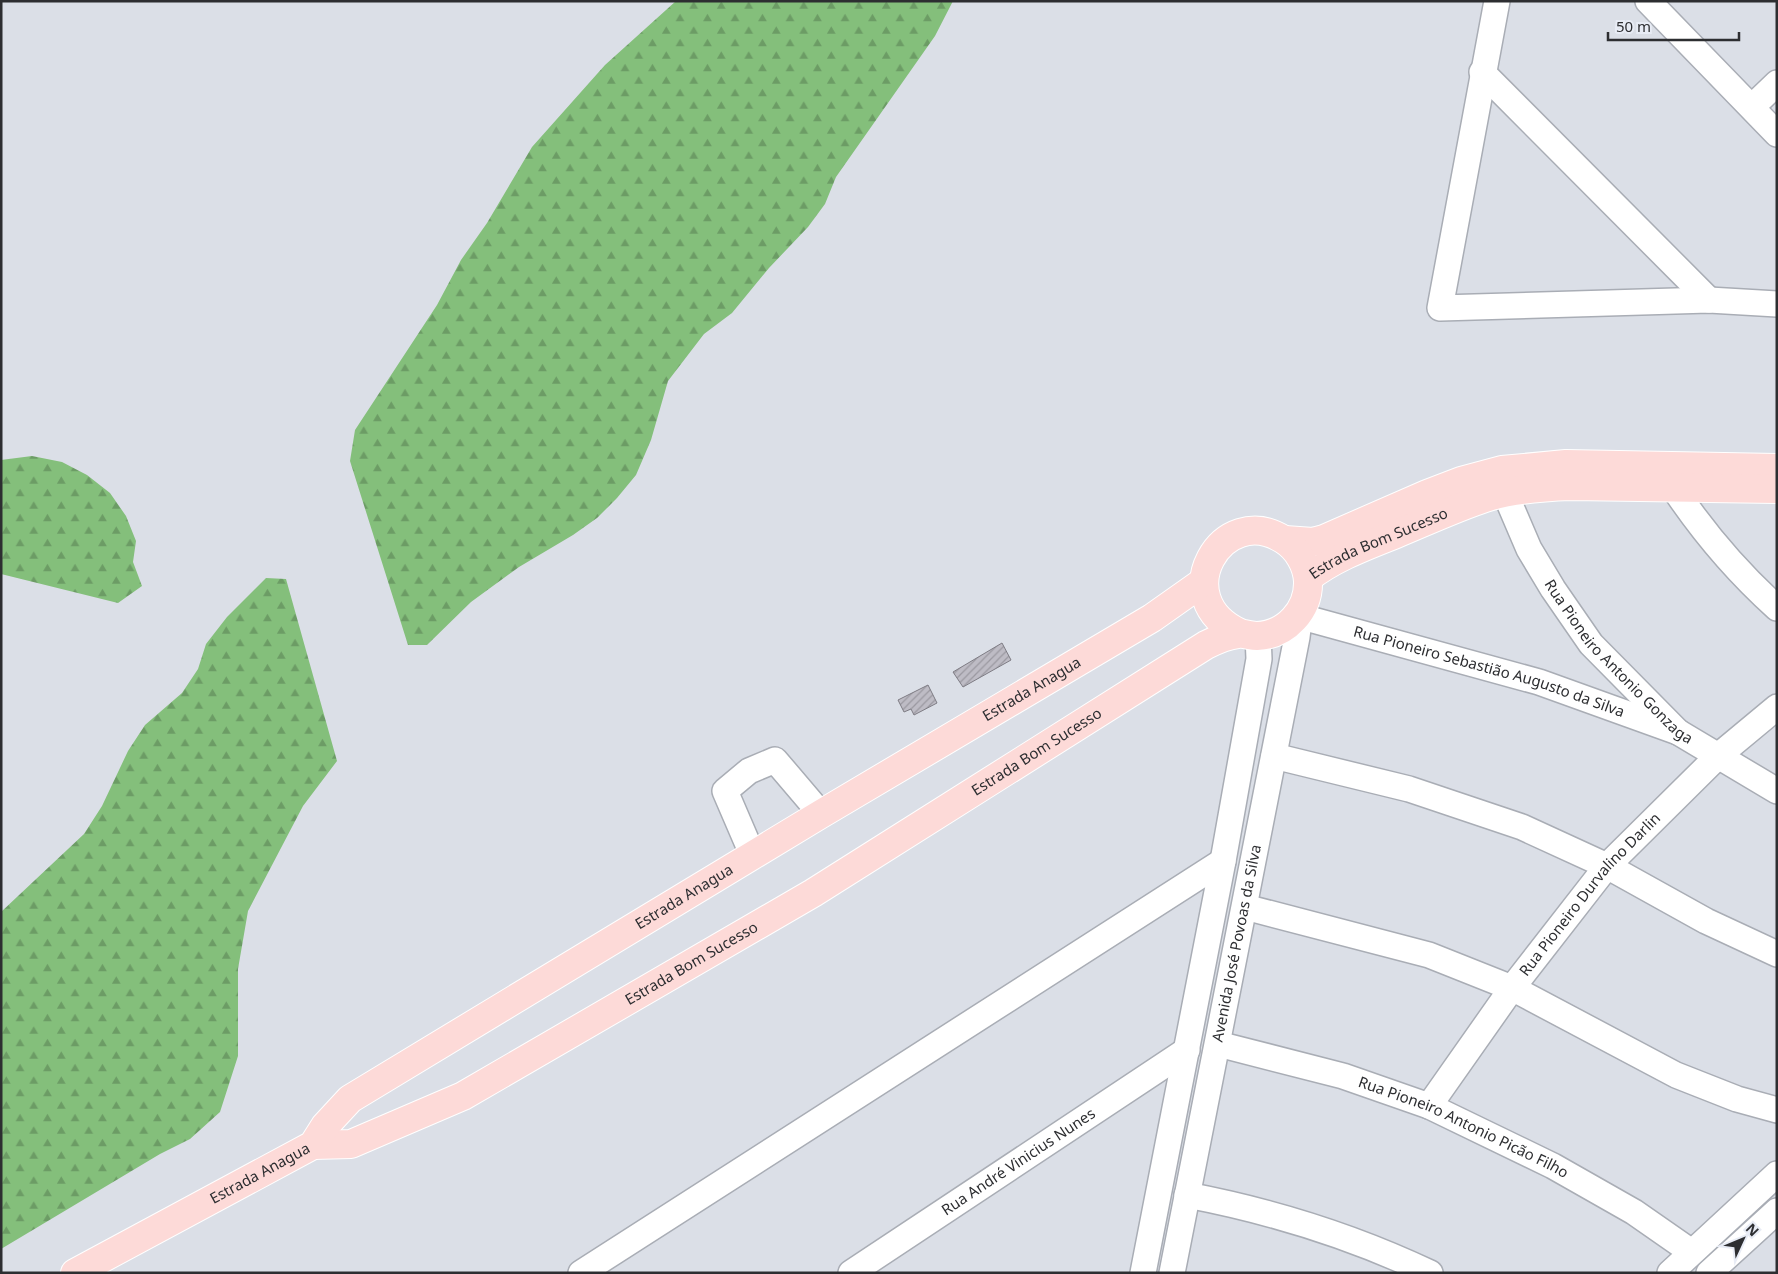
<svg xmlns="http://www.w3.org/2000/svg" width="1778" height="1274" viewBox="0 0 1778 1274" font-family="'Noto Sans',sans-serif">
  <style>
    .forest { fill: url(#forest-firs) }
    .building { fill: url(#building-hatch); stroke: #7e7c84 }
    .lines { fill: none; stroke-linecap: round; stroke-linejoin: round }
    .minor-casing { stroke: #a9adb5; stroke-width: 28 }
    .major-casing { stroke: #fff; stroke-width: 30 }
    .minor { stroke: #fff; stroke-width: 25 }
    .major { stroke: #fddad8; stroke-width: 28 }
    .labels { text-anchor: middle; stroke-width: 4; stroke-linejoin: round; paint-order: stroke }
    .street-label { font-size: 15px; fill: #2d2e31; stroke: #e8ecf5 }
  </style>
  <defs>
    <pattern id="forest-firs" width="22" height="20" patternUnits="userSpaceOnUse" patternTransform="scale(1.25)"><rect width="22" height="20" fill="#84bf7b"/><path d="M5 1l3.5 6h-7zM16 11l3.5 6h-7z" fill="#6c9c65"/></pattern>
    <pattern id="building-hatch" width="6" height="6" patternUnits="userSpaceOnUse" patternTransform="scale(1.25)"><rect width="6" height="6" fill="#bebcc5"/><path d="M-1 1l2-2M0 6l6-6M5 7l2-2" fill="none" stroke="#9b99a1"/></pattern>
  </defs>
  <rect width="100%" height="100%" fill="#dbdfe7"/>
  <g class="forest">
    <polygon points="676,1 953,1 935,36 836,177 825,204 808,227 769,268 732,313 704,334 668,381 651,440 636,475 617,498 597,518 573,535 519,567 471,602 427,645 408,645 350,461 355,430 437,305 461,260 487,223 532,147 605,65"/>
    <polygon points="32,456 62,462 87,475 110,493 126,516 136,541 133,562 142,586 118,603 1,574 1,460"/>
    <polygon points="266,578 286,579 337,761 303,806 248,911 238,969 238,1056 220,1112 190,1139 160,1154 1,1249 1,912 84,834 102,806 128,751 145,725 182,693 198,669 206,644 227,617"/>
  </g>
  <g class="building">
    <polygon points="1002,643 1011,660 963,687 953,672"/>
    <polygon points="928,685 937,703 914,715 911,709 904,712 898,700"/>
  </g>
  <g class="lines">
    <defs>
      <g id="minor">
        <polyline points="1497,1 1440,308 1709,300 1777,304"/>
        <polyline points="1648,1 1777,134"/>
        <polyline points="1482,72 1709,300"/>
        <polyline points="1752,107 1777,83"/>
        <path d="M1673,487C1703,532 1737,572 1777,608"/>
        <path id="s1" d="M1505,493L1529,549L1553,589L1591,644L1678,732L1777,791"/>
        <polyline points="1274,756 1409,789 1522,827 1607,866 1706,921 1777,954"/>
        <polyline points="753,856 725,791 749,771 775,760 821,814"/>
        <polyline points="1245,907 1429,955 1512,988 1676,1075 1737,1099 1777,1110"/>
        <path id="s2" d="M1218,1044L1343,1076L1429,1106L1553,1166L1634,1212L1690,1251"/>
        <path id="s3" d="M1429,1106L1512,988L1607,866L1718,756L1777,707"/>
        <path d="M1187,1195C1271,1211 1352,1236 1430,1273"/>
        <polyline points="581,1273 1223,861"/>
        <path id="s4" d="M851,1273L1187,1050"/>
        <polyline points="1143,1273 1223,861 1259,659 1258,636"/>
        <path id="s5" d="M1172,1273L1297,637L1300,612L1313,620L1539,682L1678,732"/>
        <polyline points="1670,1273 1777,1174"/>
        <polyline points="1709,1273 1777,1211"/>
      </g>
      <g id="major">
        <polyline points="1285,540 1313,542 1324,539 1427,494 1461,481 1502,470 1566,464 1777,468"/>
        <path id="s6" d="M1308,578C1333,558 1366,546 1396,534C1425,522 1455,508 1485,498C1512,489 1543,487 1571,486L1777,489"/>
        <path id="s7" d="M313,1145L351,1144L463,1096L813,893L1206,645C1216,640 1227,635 1238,634C1244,633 1251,636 1257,636C1286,635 1309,610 1308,581C1307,565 1298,549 1284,540C1222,500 1165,599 1240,633"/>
        <path id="s8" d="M75,1273L313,1145L325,1126L350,1099L821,814L1152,618L1203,582"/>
      </g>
    </defs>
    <use href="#minor" class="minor-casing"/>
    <use href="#major" class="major-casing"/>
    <use href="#minor" class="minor"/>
    <use href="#major" class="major"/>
  </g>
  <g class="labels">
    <g class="street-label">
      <text dy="5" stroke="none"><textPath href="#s6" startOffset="79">Estrada Bom Sucesso</textPath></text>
      <text dy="5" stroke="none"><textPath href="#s1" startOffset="206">Rua Pioneiro Antonio Gonzaga</textPath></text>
      <text dy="5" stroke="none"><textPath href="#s5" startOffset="872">Rua Pioneiro Sebastião Augusto da Silva</textPath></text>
      <text dy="5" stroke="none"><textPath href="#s8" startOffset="1125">Estrada Anagua</textPath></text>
      <text dy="5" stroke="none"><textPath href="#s7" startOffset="829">Estrada Bom Sucesso</textPath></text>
      <text dy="5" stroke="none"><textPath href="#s3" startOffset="266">Rua Pioneiro Durvalino Darlin</textPath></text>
      <text dy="5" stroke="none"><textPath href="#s8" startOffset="720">Estrada Anagua</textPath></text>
      <text dy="5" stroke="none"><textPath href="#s5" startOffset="336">Avenida José Povoas da Silva</textPath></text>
      <text dy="5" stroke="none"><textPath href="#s7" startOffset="424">Estrada Bom Sucesso</textPath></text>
      <text dy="5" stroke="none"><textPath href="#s2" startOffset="260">Rua Pioneiro Antonio Picão Filho</textPath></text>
      <text dy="5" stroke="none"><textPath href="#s4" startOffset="201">Rua André Vinicius Nunes</textPath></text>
      <text dy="5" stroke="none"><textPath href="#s8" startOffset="210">Estrada Anagua</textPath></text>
    </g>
  </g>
  <rect width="1778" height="1274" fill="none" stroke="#2d2e31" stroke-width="5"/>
  <g transform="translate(1743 1239) rotate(46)" stroke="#e8ecf5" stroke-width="4" paint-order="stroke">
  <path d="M0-4L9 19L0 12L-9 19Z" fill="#2d2e31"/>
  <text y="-8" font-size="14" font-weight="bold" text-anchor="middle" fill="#2d2e31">N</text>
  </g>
  <path d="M1608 32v8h131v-8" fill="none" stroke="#2d2e31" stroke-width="2.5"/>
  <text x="1616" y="32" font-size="15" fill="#2d2e31" stroke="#e8ecf5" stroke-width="4" paint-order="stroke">50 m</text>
</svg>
